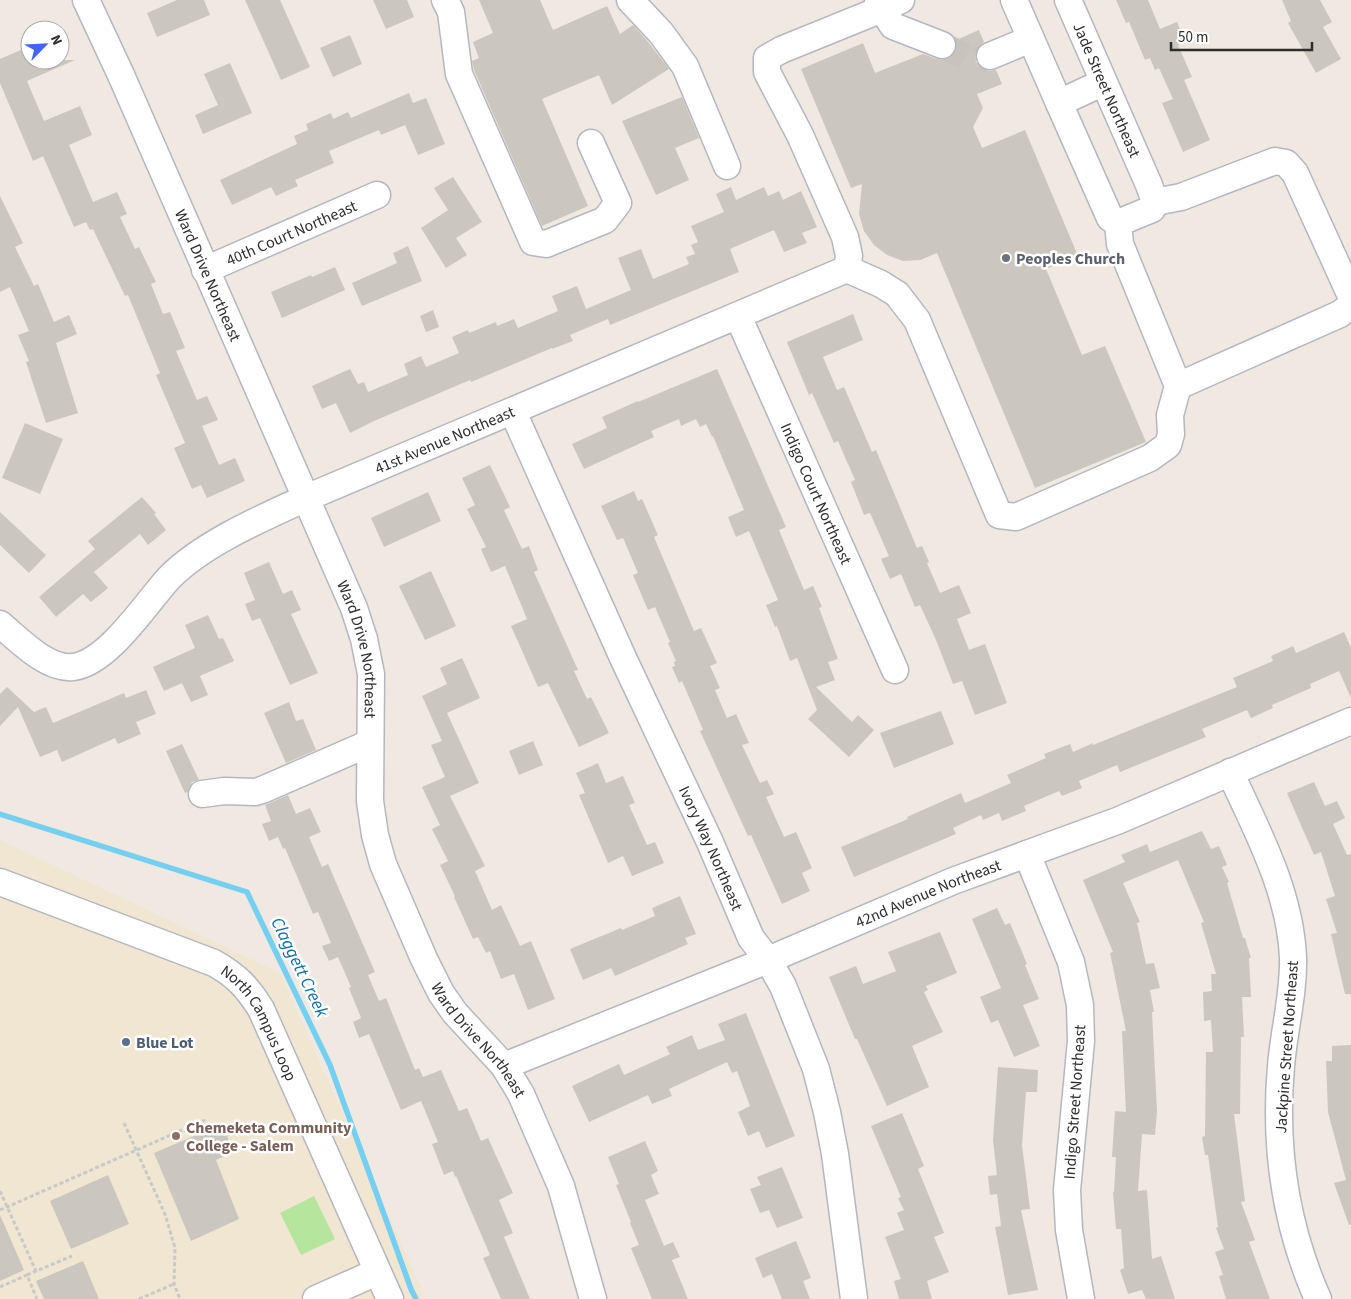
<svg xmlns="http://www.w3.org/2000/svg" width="1351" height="1299" viewBox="0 0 1351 1299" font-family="'Source Sans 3',sans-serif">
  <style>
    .education { fill: #f0e6d1 }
    .green { fill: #b6e59e }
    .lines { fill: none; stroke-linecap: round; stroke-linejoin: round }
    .stream { stroke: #75cff0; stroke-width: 5.5 }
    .building { fill: #cbc7bf }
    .minor-tunnel { stroke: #c8c4bd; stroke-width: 26; stroke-dasharray: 26 13; stroke-linecap: butt }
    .minor-casing { stroke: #b4b7c1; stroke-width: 29 }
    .path { stroke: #c9c9c9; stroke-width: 3; stroke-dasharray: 4 2.5; stroke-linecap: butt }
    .minor { stroke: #fff; stroke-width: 26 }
    .worship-dot { fill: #6b7280; stroke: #fff; stroke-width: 2 }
    .service-dot { fill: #5c6f8a; stroke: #fff; stroke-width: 2 }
    .education-dot { fill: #8d6e63; stroke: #fff; stroke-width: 2 }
    .labels { text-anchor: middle; stroke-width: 5; stroke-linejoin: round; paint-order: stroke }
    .street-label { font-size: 16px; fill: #2e2e2e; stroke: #fff }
    .worship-label { font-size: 16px; font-weight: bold; fill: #5b616d; stroke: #fff; text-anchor: start }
    .service-label { font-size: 16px; font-weight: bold; fill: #4e5e75; stroke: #fff; text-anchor: start }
    .education-label { font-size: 16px; font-weight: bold; fill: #785e54; stroke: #fff; text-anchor: start }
    .water-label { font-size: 18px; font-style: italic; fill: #0d6fa3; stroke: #fff }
  </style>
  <rect width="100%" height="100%" fill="#efe9e1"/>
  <polygon class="education" points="0,840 280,973 426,1299 0,1299"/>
  <polygon class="green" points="314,1196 335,1239 301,1255 280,1213"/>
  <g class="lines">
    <polyline class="stream" points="0,814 247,892 330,1065 411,1289 416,1299"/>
  </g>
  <g class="building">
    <polygon points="177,0 204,0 210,15 157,37 147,13"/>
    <polygon points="245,0 280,0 310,67 281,80"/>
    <polygon points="373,0 407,0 414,17 386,29"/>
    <polygon points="479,0 540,0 553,30 607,6 620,34 633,25 649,43 669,69 612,105 599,75 542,99 588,206 542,226 474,70 472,61 479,58 473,42 493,33"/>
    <polygon points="1116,0 1148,0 1160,29 1177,22 1185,41 1178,45 1192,77 1184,80 1210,140 1183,152 1162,103 1173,99 1159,68 1155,70 1150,58 1145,60 1129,22 1126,23"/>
    <polygon points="1282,0 1320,0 1332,22 1323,27 1341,59 1316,73 1288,23 1291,21"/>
    <polygon points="979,30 984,42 978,47 975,54 976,62 981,68 988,71 996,70 1002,84 977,94 983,108 973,127 982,148 1025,130 1078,256 1046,269 1082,355 1105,346 1146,442 1035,488 937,253 920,260 903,261 887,255 874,245 864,231 859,214 862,184 851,188 801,69 863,43 875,73 923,54 937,59 945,60 952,56 956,51 956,40"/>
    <polygon points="350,35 362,64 333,77 320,48"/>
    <polygon points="30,46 30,60 75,60 27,81 44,121 80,106 92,135 69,145 93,202 117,192 127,214 120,217 135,249 139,247 156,282 151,284 163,314 170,312 185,348 176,351 197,400 207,396 218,420 202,426 219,465 235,458 245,481 207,498 201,485 192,489 174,448 185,443 156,375 160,373 128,295 125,296 93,229 90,230 86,222 74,227 43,156 33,161 0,83 0,59"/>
    <polygon points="230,63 252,113 203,134 195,115 218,105 204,74"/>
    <polygon points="409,93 413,103 426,98 445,144 418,155 405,125 381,135 379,130 329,151 334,163 295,180 298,186 276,196 271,187 232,205 220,180 297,144 294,136 308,130 306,124 331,113 333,119 348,112 351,118"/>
    <polygon points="682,97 699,138 675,148 689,180 656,195 622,121"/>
    <polygon points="453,177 482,222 456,238 467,255 446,268 421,228 448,210 434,188"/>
    <polygon points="731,187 736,200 764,187 768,196 779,191 783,200 801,191 817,227 802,233 807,243 784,252 774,230 730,249 739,272 610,325 608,319 570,335 573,341 552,349 552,348 471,382 470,380 374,421 350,433 336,403 322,409 312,386 350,369 358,384 364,382 368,392 408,375 404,364 421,356 426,367 459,353 452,337 468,330 469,333 496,322 497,326 514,319 518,328 558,311 552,296 577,286 586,309 631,290 618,258 641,249 653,279 689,264 686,257 695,254 691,245 698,242 691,226 724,212 716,194"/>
    <polygon points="0,196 23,243 15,247 34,286 38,284 54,322 69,315 77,334 56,343 78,413 46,423 26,362 29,361 18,335 29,331 10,287 0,292"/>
    <polygon points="408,246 422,281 362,306 352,283 397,263 393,253"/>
    <polygon points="335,267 345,290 282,318 271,292 311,275 312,277"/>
    <polygon points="433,310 439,327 426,332 420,316"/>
    <polygon points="853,314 863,340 823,357 837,390 844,387 872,452 876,450 917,548 922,546 929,562 927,563 940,593 959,585 971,613 957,619 969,650 985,644 1007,703 975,715 962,681 953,684 936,640 920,605 915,607 901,574 890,579 881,559 889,556 870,513 864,515 851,482 855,480 838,441 834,443 812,393 809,395 787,342"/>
    <polygon points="717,369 786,527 779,530 804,590 813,586 822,607 819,608 838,659 828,662 835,680 816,687 852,722 858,715 874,730 849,757 808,719 817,710 797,658 790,661 777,626 775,627 766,605 778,600 749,531 736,537 728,517 744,510 713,436 712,437 706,424 700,427 696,419 681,426 679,419 651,431 654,437 584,469 572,444 607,428 602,417 638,401 638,402"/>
    <polygon points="25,423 63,439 40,494 2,478"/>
    <polygon points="490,465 510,507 504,510 522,549 529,546 538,570 534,572 578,670 574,671 587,699 591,697 609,733 579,747 548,683 538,687 511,626 527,619 505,566 491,572 481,549 486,547 467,509 475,505 462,478"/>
    <polygon points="634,491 638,501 642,499 658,535 654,537 694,631 701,628 717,663 710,666 720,688 715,690 727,718 736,714 749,743 742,745 760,783 767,780 774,794 766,797 784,837 796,832 812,868 802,873 810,891 782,904 751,835 748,836 700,731 703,730 695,711 682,681 679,683 672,667 675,666 674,662 676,661 668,643 670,642 655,607 648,610 633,575 638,573 623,538 617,540 601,506"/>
    <polygon points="428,492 441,521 384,547 371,518"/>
    <polygon points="142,497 156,513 154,514 166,530 148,545 140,534 94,572 108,588 91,602 83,594 56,617 39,597 95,549 88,541"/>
    <polygon points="0,512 46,555 29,573 0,545"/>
    <polygon points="269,562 283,594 292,590 301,610 291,614 318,673 290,685 260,618 252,621 245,604 255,600 244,573"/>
    <polygon points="431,571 456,626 425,640 399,586"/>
    <polygon points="208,615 219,639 223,638 234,661 200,676 208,695 191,702 182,683 164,691 153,667 195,648 185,625"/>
    <polygon points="1344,632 1351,648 1351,698 1339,671 1310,684 1311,688 1272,705 1273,708 1251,718 1247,710 1202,729 1206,737 1120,772 1117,765 1079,781 1082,788 1062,796 1059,791 1024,806 1026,811 1002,821 999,813 983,820 981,815 953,828 956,834 854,877 841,847 908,819 907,817 961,793 965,803 1011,783 1007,775 1046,758 1044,754 1070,744 1073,752 1093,743 1093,745 1237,687 1233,678 1273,661 1271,656 1293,646 1296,653"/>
    <polygon points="462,658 480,698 447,713 479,783 450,796 485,866 475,871 492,910 501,905 520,946 531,941 555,999 528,1010 514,974 501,979 490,951 486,953 478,937 473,939 454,897 455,896 440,865 448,861 432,829 440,825 422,787 445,777 431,745 442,741 422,696 447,684 440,668"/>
    <polygon points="7,687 34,712 46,707 53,723 124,693 126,698 146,690 156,714 136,722 141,734 118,744 115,738 62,762 57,750 40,757 18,707 0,726 0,694"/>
    <polygon points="289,702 296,721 303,719 316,750 286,763 264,713"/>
    <polygon points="941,711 954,744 894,768 880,733"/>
    <polygon points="533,741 543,765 519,775 509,751"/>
    <polygon points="182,744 199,780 192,782 188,792 185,793 166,751"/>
    <polygon points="598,763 606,783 623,776 635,803 629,805 647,845 655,842 664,863 632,876 623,856 608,863 579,795 585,793 576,773"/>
    <polygon points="1314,782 1325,806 1337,801 1345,818 1333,824 1347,855 1351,854 1351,994 1345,994 1331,934 1337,933 1326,899 1335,896 1321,852 1314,855 1287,793"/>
    <polygon points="288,795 296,814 310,808 321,832 309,837 322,867 328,864 375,972 368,975 379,1001 386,998 415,1070 419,1068 423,1077 441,1070 459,1111 467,1108 481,1141 488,1138 513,1193 499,1200 513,1233 504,1237 530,1299 501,1299 483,1258 490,1255 456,1176 455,1177 453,1171 444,1175 432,1144 438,1142 421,1101 401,1110 369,1034 359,1038 353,1022 361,1018 349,988 351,987 338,957 329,961 322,946 331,943 318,912 313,914 285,848 283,849 278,837 269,841 262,824 271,821 265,805"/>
    <polygon points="1202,831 1211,849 1219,846 1227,865 1222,867 1229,882 1227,883 1243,938 1245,938 1251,958 1249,958 1251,997 1242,997 1244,1037 1241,1037 1240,1114 1234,1114 1245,1201 1241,1202 1255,1240 1249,1242 1270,1299 1226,1299 1219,1276 1223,1275 1215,1252 1224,1249 1216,1228 1218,1227 1208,1155 1205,1155 1202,1137 1205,1136 1206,1052 1213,1052 1211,1020 1204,1021 1203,992 1212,991 1211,974 1216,974 1201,923 1204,922 1178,860 1123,883 1140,922 1137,923 1146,964 1154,963 1160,988 1150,990 1154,1012 1152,1012 1157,1111 1155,1135 1142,1134 1138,1191 1147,1190 1152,1259 1161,1256 1175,1299 1146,1299 1142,1290 1128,1294 1120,1270 1124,1268 1121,1229 1116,1229 1113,1192 1114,1192 1116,1157 1112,1157 1115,1111 1126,1112 1122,1031 1126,1031 1110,953 1113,952 1083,880 1125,862 1121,855 1147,844 1150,852"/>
    <polygon points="680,896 696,934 685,938 688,944 615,976 611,968 583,980 570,949 621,928 622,930 655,916 652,908"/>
    <polygon points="997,908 1005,925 1010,923 1027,964 1025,965 1039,999 1023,1005 1040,1046 1014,1057 998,1020 991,1023 980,997 1001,988 972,919"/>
    <polygon points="940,932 957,973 926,986 928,990 924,992 943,1032 912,1046 929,1087 887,1106 857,1039 855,1039 829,977 856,966 863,984 896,971 888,952"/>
    <polygon points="746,1013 795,1136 766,1148 759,1131 748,1136 738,1112 750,1106 737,1071 732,1073 727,1062 669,1089 672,1096 652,1104 648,1095 589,1122 572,1086 619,1064 624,1075 670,1054 666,1047 692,1035 698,1050 725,1040 718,1024"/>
    <polygon points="1351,1045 1351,1225 1349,1225 1334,1183 1346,1180 1328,1112 1326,1061 1332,1061 1332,1046"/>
    <polygon points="998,1067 1038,1070 1037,1092 1026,1092 1022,1145 1030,1209 1021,1210 1038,1290 1008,1295 995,1227 1001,1226 997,1194 990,1195 988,1176 997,1175 993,1140"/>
    <polygon points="902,1113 924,1166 918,1169 944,1233 934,1237 949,1272 927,1281 932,1299 899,1299 894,1281 901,1279 885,1237 904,1230 897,1213 904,1210 898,1198 901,1197 871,1126"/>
    <polygon points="222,1124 234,1152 216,1160 239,1219 191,1241 154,1153"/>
    <polygon points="645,1141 658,1171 651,1175 659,1194 645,1200 664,1246 673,1242 680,1257 672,1260 688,1299 652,1299 631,1248 639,1245 630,1223 631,1222 616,1185 619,1184 608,1157"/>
    <polygon points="782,1167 803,1218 777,1228 769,1210 760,1213 750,1189 761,1185 757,1177"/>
    <polygon points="108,1175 129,1224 71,1249 50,1201"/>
    <polygon points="0,1215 24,1270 0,1281"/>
    <polygon points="796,1241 811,1278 803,1281 810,1299 782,1299 772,1274 763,1278 755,1258"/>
    <polygon points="83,1261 99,1299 44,1299 36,1281"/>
  </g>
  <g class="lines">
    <polyline class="minor-tunnel" points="942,45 974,61 990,56"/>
    <defs>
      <g id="minor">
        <path id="s1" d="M86,0L121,75L354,608L364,639L371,674L370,801L375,835L383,864L424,959L441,993L455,1013L504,1066L521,1094L561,1186L593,1299"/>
        <polyline points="445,0 451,12 459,74 533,242 546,244 605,220 618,203 591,143"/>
        <polyline points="630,0 661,33 685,66 727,166"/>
        <polyline points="901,0 882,9 893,26 942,45"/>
        <polyline points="1014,0 1059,103"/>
        <path id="s2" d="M1068,0L1149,185L1155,202L1152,209L1118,223L1110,218L1059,103L1104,82"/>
        <polyline points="990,56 1031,39"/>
        <polyline points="1155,202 1181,197 1275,161 1286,163 1295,173 1351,296"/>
        <polyline points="847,269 881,284 897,294 917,320 999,515 1016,517 1150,458 1168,445 1171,434 1170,415 1178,386 1120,244 1118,223"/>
        <path id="s3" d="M205,270L377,195"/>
        <path id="s4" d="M738,316L895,670"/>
        <polyline points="1178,386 1340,314 1349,307 1351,301"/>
        <path id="s5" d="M513,412L624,660L709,840L751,938L768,960L783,986L816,1069L827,1112L835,1154L854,1299"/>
        <path id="s6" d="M0,624C18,639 47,670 73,667C108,663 146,603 169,578C202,544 262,518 306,498L847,269L849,256L845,237L800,135L767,72V58L781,50L882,9L878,0"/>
        <path d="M1230,772C1257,831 1290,891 1293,957C1294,994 1284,1030 1281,1066C1274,1146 1285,1225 1318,1299"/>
        <polyline points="202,794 224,791 255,792 262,790 370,743"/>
        <polyline points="1027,854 1071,962 1080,1005 1081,1041 1067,1190 1069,1230 1081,1299"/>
        <path id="s7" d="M0,882L214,963C237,976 247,987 261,1009L390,1299"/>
        <path id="s8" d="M504,1066L768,960L953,881L1117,821L1351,721"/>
        <polyline points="316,1299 377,1272"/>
      </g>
    </defs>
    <use href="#minor" class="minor-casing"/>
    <g class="path">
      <polyline points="124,1123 165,1214 175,1248 174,1284 180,1299"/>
      <polyline points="0,1191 36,1271"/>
      <polyline points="0,1210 205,1120"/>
      <polyline points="27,1275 72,1256"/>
      <polyline points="0,1287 27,1275 37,1299"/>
      <polyline points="139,1299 174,1284"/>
    </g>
    <use href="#minor" class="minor"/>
  </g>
  <circle class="worship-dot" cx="1006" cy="258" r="5"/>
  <circle class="service-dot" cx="126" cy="1042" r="5"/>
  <circle class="education-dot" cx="176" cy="1136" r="5"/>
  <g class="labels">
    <g class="street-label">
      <text dy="6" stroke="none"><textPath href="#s2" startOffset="98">Jade Street Northeast</textPath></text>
      <text dy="6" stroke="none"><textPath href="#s3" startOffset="94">40th Court Northeast</textPath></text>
      <text dy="6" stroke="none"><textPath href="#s1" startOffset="301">Ward Drive Northeast</textPath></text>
      <text dy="6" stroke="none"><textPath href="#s6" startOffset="530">41st Avenue Northeast</textPath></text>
      <text dy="6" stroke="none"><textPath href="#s4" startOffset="194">Indigo Court Northeast</textPath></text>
      <text dy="6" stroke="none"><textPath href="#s1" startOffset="706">Ward Drive Northeast</textPath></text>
      <text dy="6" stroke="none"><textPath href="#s5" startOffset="479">Ivory Way Northeast</textPath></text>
      <text dy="6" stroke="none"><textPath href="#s8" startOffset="458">42nd Avenue Northeast</textPath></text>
      <text dy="6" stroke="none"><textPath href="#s7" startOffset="306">North Campus Loop</textPath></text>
      <text dy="6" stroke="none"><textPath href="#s1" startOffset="1126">Ward Drive Northeast</textPath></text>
      <text transform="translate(1286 1047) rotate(-86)" y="6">Jackpine Street Northeast</text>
      <text transform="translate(1074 1102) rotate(-86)" y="6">Indigo Street Northeast</text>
    </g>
    <g class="worship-label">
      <text x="1016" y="264">Peoples Church</text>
    </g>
    <g class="service-label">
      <text x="136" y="1048">Blue Lot</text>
    </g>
    <g class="education-label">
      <text x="186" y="1133">Chemeketa Community<tspan x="186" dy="18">College - Salem</tspan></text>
    </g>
    <g class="water-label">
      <text transform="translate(300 967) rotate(64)" y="6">Claggett Creek</text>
    </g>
  </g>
  <g transform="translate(45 45) rotate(66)"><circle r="24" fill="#ffffff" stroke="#ababab"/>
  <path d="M0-4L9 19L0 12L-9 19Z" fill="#4264fb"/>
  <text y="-8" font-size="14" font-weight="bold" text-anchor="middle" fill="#2e2e2e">N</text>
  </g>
  <path d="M1171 42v8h141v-8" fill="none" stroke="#2e2e2e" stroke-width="2.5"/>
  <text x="1178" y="42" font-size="15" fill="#2e2e2e" stroke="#ffffff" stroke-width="4" paint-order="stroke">50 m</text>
</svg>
